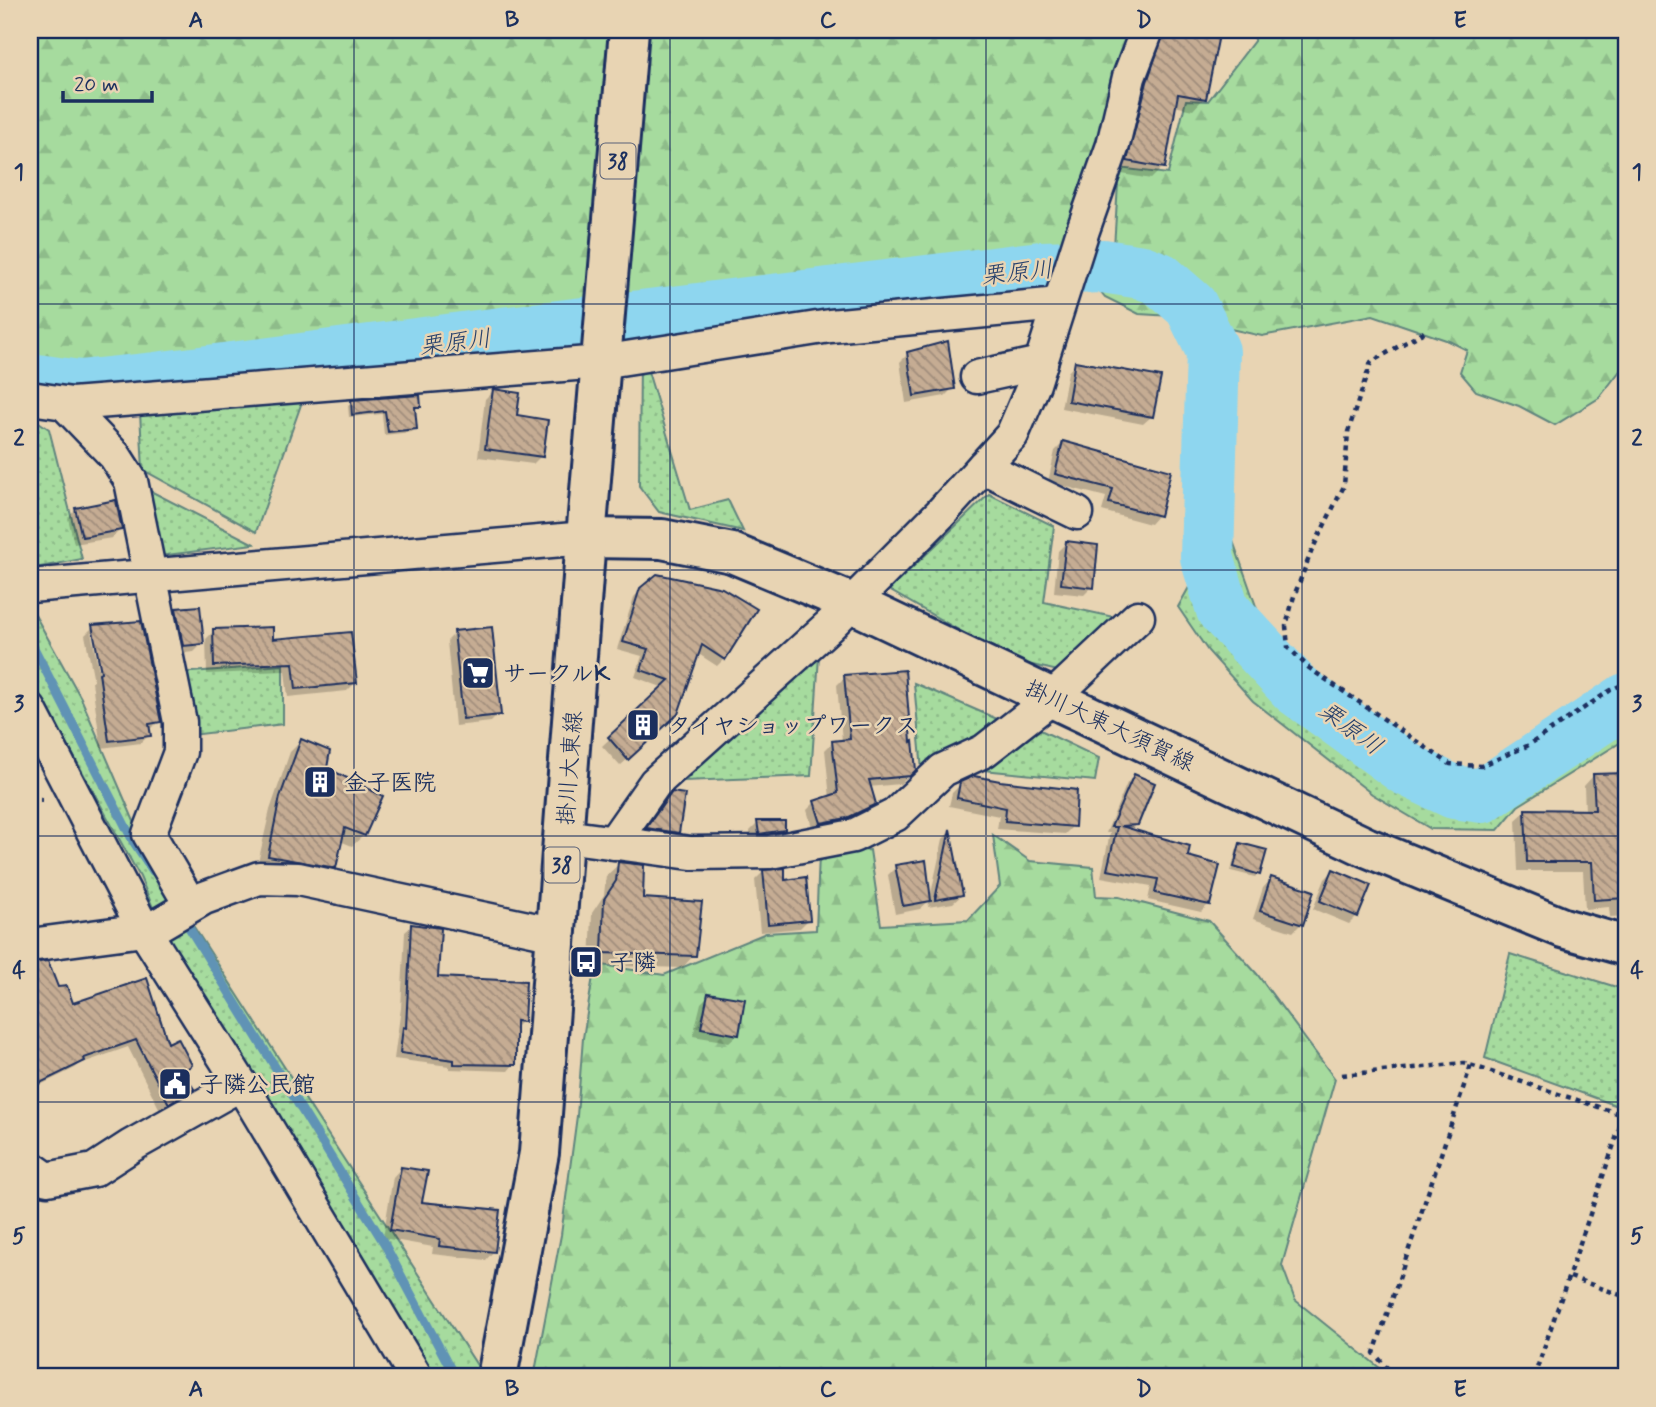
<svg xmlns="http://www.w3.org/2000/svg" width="1656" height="1407" viewBox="0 0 1656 1407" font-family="Mynerve,'Klee One',sans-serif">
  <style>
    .grass { fill: url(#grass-dots); stroke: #60857e; stroke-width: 2 }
    .forest { fill: url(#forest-firs); stroke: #60857e; stroke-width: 2 }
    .shadow { fill: #0003; fill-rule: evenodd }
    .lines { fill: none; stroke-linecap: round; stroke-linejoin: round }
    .stream { stroke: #6093b5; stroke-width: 9 }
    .river { stroke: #8ed6ef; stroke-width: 54 }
    .building { fill: url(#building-back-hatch); stroke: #1b2f5e; stroke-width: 2 }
    .minor-casing { stroke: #1b2f5e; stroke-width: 37 }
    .major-casing { stroke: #1b2f5e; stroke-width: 44 }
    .path { stroke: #1b2f5e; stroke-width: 4.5; stroke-dasharray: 5 5; stroke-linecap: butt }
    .minor { stroke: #e8d4b3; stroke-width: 32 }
    .major { stroke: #e8d4b3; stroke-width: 38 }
    .grid { fill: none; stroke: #1b2f5e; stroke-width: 2; stroke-opacity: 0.55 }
    .labels { text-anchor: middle; stroke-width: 5; stroke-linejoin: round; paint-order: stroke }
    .shield { fill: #e8d4b3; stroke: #586078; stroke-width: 2 }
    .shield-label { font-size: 21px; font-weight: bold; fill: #1b2f5e }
    .poi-label { font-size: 23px; font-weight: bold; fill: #1b2f5e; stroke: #e8d4b3; text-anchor: start }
    .street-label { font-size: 23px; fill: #1b2f5e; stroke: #e8d4b3 }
    .water-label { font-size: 24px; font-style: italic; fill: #26406c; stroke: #e8d4b3 }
    .neatline { fill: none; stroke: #1b2f5e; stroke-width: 2.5 }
    .grid-label { font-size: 23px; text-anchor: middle; font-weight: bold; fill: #1b2f5e }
  </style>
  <defs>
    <pattern id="grass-dots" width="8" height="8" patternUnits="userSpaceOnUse" patternTransform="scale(1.75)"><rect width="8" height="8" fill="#a6db9e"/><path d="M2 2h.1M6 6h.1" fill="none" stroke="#8ebc8a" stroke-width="1.8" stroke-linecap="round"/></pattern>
    <pattern id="forest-firs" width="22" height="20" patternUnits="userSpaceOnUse" patternTransform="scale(1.75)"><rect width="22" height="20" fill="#a6db9e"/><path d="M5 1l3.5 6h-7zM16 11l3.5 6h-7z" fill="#8ebc8a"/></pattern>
    <pattern id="building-back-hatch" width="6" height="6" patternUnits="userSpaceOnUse" patternTransform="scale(1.75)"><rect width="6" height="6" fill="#c5ac93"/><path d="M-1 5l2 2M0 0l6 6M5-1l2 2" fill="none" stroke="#9f8c7b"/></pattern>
  </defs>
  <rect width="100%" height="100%" fill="#e8d4b3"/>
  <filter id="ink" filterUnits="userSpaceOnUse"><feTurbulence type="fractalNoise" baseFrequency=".0143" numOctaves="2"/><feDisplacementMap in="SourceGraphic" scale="14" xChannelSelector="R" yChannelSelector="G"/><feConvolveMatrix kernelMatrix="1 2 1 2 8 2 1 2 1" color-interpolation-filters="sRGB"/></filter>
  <g filter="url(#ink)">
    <g class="grass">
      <polygon points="643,355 690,510 728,500 743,531 659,512 639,486 640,356"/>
      <polygon points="303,399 256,532 143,470 140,412"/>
      <polygon points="30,416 49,429 82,559 30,569"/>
      <polygon points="131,481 254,544 143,558"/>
      <polygon points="989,494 1054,526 1044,602 1123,619 1062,672 1011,660 889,590"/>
      <polygon points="1226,521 1263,626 1286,658 1454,771 1486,771 1546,739 1626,685 1626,739 1518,806 1498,830 1431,829 1372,794 1253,701 1208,651 1178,607"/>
      <polygon points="30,606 81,698 139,833 181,907 482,1373 481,1377 436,1377 168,943 140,877 30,676"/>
      <polygon points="819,656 811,776 685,781 716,747"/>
      <polygon points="283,665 283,724 192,735 178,673"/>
      <polygon points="914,683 1004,722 922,771"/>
      <polygon points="1032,726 1099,758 1095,781 973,769"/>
      <polygon points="1510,954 1626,990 1626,1109 1485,1058"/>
    </g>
    <g class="forest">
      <polygon points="30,30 1142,30 1068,251 845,285 658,300 521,327 389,337 295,337 188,359 83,368 30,369"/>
      <polygon points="1255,30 1626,30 1626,363 1599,398 1555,425 1519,406 1476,391 1460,372 1467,350 1449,341 1373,315 1262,336 1172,316 1139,314 1105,297 1097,287 1103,266 1114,247 1119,168 1168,174 1186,100 1208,101 1254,41"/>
      <polygon points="993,835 1030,861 1093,867 1096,896 1119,897 1209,921 1257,974 1335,1079 1282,1265 1295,1300 1391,1377 534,1377 561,1235 577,1116 583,1038 595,964 664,975 766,933 816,930 819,854 870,850 881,925 968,920 1000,886"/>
    </g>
    <g class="shadow">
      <polygon points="1157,30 1218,30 1204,98 1193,110 1174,106 1163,167 1151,179 1116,173"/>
      <polygon points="908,354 953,388 945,396 906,403 900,362"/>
      <polygon points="1076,363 1152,416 1143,424 1061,408 1068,372"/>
      <polygon points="493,391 515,417 541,456 533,464 478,457 485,399"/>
      <polygon points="352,402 420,406 414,410 415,428 412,432 384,435 382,414 349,417 348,406"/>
      <polygon points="1063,443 1158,515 1150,524 1102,511 1106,497 1048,482 1055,451"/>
      <polygon points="76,509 120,530 112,538 74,544 68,518"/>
      <polygon points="1066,543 1092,587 1084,595 1054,592 1058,551"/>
      <polygon points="642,589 724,659 717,666 697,653 668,722 620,766 602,746 664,688 635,677 642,656 617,649 634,597"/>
      <polygon points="176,609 202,644 194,652 175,654 168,618"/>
      <path d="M93,627L159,722L148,730L149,735L141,743L101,748L92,682L94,681L85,635ZM91,632H95L104,681H101Z"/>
      <polygon points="214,631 272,641 355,683 347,691 288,697 285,671 207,674 206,639"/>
      <polygon points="455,633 499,714 491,722 455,726 447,641"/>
      <polygon points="845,677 910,744 914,769 900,784 869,787 874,803 866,812 837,826 813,831 807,810 815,802 830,798 825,750 833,742 842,741 837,685"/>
      <polygon points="301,741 325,769 364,835 352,846 340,841 335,867 323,879 257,867 270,810 290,752"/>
      <polygon points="1626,774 1626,916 1610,917 1609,907 1585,909 1583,871 1518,871 1516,820 1526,811 1585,812 1584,786 1593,776"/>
      <polygon points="1134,776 1136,824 1130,831 1186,857 1208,905 1201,912 1148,900 1151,886 1101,877 1110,833 1106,833 1127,783"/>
      <polygon points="961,784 1073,826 1065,834 997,829 999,816 949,806 952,793"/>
      <polygon points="667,800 678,832 672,838 642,834"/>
      <polygon points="758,823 783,830 775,838 751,841 750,831"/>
      <polygon points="950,831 962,895 953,903 928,907 943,839"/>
      <polygon points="1240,845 1258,874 1255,877 1231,871 1237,848"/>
      <polygon points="619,864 641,900 694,955 682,968 590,965 592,913 604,895 606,876"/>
      <polygon points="896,867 929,901 920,909 895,914 888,875"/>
      <polygon points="1333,871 1357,916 1349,924 1313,909 1325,879"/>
      <polygon points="763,872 783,881 808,920 800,928 760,932 755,880"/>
      <polygon points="1271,879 1301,924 1293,932 1253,919 1263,888"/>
      <polygon points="412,926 436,979 522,1021 516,1027 514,1064 508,1071 449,1069 449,1066 394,1059 401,1008 405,932"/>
      <polygon points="37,964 72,1005 167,1045 192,1089 184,1097 160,1110 128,1047 80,1064 75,1068 30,1090 30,967"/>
      <polygon points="709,995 738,1034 729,1042 693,1036 701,1003"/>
      <polygon points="401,1168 420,1204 494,1251 486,1260 432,1254 433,1247 383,1238 393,1177"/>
    </g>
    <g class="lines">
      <g class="stream">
        <polyline points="30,640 133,841 153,871"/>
        <polyline points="183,918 384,1243 455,1377"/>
      </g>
      <polyline class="river" points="30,380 79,387 155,379 485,336 1041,268 1103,266 1142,272 1160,279 1191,306 1213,351 1207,557 1223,610 1296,689 1406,769 1454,792 1482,796 1626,700"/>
    </g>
    <g class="building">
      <polygon points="1165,30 1220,30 1206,99 1178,94 1165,168 1127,161 1147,82"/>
      <polygon points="948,341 955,389 914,396 907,352"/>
      <polygon points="1075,361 1161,377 1153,417 1068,401"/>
      <polygon points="493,389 520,393 517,415 548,420 543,457 485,449"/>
      <polygon points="420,395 421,407 415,407 417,429 388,432 385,411 352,415 351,400"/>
      <polygon points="1063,441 1171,471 1160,516 1109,503 1113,489 1055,474"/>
      <polygon points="116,500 122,530 82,537 75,508"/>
      <polygon points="1066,541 1098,545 1094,588 1061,584"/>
      <polygon points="657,574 722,588 757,609 725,660 702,645 678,714 628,760 608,737 669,680 641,670 648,649 623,642 640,588"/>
      <polygon points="200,606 204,644 183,646 176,608"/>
      <polygon points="141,621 161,722 149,724 151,736 109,741 99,673 101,672 92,625"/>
      <polygon points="273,627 273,639 351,632 357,683 296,689 293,663 214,666 213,629"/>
      <polygon points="492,627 501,715 463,719 454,631"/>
      <polygon points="905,670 911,742 913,741 916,770 910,776 869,780 876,804 847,818 821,823 814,801 838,793 832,741 850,739 844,675"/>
      <polygon points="301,739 330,751 327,768 383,796 365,836 345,828 336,868 268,856 280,797"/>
      <polygon points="1626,773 1626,898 1594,900 1592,862 1527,862 1525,809 1595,810 1593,774"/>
      <polygon points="1134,774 1155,783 1138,825 1121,826 1190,846 1188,856 1220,865 1210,905 1155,893 1158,879 1107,870 1117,827 1111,827"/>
      <polygon points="974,776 1000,781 1077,790 1075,827 1005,821 1006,808 957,798 960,782"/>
      <polygon points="672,792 685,794 679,833 646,828"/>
      <polygon points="757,821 785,821 785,830 759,834"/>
      <polygon points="950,829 963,895 935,900"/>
      <polygon points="1240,843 1267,850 1260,875 1234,867"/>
      <polygon points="926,860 931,901 903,906 895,865"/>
      <polygon points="618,862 644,865 643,898 702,902 696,956 602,953 604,899 616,881"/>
      <polygon points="785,868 785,880 806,877 810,920 768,924 763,870"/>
      <polygon points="1333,869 1371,885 1358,917 1320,901"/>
      <polygon points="1271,877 1314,891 1303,925 1260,911"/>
      <polygon points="411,924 441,928 438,977 526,981 524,1022 516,1021 516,1065 454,1064 454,1060 400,1053 403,1027 406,1028"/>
      <polygon points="48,961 58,987 67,986 73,1003 147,978 168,1043 178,1038 192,1065 183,1072 194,1089 169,1104 136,1040 84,1058 85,1061 30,1088 30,963"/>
      <polygon points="708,993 745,999 739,1035 701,1028"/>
      <polygon points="401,1167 428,1171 422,1202 500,1210 495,1252 439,1246 440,1239 390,1230"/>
    </g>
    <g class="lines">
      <defs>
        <g id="minor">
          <polyline points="977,377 1041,363"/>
          <polyline points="30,398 72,404 601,362 830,326 1059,304"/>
          <polyline points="65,404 115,456 131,481 180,722 180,752 149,834 190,904"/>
          <polyline points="983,467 1077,513"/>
          <polyline points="30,586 586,538"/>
          <polyline points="30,710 144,930 241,1084 416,1377"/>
          <polyline points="564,836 691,853 770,852 853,836 895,815 943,770 984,751 1052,698 1138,617"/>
          <polyline points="613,843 655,783 830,625 940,514 1012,435 1034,384 1083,230 1113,145 1129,77 1147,30"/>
          <polyline points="30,945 144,930 158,925 204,898 259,878 298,879 556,934"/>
          <polyline points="30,1167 47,1179 94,1170 131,1146 241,1084"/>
        </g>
        <g id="major">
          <polyline points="586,538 662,539 732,553 852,603 1366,847 1563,928 1626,946"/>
          <polyline points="497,1377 539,1153 586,538 629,30"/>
        </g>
      </defs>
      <use href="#minor" class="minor-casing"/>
      <use href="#major" class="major-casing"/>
      <g class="path">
        <polyline points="1424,332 1371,362 1348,432 1344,486 1312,550 1294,596 1286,626 1288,647 1309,668 1450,764 1481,766 1527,746 1611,690 1626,683"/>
        <polyline points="30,800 42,800"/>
        <polyline points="1342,1075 1464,1063 1626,1116"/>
        <polyline points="1570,1277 1626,1297"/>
        <polyline points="1395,1377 1374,1353 1471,1065"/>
        <polyline points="1534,1377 1624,1115"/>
      </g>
      <use href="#minor" class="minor"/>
      <use href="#major" class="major"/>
    </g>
  </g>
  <path class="grid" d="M354,30V1377M670,30V1377M986,30V1377M1302,30V1377M30,304H1626M30,570H1626M30,836H1626M30,1102H1626"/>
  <defs>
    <symbol id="supermarket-square" viewBox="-11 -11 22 22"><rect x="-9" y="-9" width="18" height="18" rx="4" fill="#1b2f5e" stroke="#e8d4b3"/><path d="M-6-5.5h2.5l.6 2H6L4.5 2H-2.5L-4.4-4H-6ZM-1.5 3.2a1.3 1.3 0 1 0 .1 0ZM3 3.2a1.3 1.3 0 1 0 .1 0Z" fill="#fff"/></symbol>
    <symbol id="building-square" viewBox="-11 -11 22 22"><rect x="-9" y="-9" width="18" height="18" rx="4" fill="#1b2f5e" stroke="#e8d4b3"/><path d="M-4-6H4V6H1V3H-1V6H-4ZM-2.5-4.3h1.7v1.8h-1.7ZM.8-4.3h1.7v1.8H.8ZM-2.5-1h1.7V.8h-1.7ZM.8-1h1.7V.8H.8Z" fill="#fff"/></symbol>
    <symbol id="bus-square" viewBox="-11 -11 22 22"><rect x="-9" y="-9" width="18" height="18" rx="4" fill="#1b2f5e" stroke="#e8d4b3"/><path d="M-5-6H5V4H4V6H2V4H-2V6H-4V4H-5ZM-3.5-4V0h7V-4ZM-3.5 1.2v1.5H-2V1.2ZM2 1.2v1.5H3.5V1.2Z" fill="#fff"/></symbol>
    <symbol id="civic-square" viewBox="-11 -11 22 22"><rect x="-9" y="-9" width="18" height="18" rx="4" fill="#1b2f5e" stroke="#e8d4b3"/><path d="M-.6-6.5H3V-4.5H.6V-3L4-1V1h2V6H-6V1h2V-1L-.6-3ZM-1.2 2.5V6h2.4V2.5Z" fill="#fff"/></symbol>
  </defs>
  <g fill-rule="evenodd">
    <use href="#supermarket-square" x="459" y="654" width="38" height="38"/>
    <use href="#building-square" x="624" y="706" width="38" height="38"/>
    <use href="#building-square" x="301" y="763" width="38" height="38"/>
    <use href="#bus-square" x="567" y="943" width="38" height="38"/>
    <use href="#civic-square" x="156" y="1065" width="38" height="38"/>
  </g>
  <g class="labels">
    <g class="shield">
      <rect x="600.5" y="143.5" width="35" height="35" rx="5"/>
      <rect x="544.5" y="847.5" width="35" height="35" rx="5"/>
    </g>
    <g class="shield-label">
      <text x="618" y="168">38</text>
      <text x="562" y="872">38</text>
    </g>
    <g class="poi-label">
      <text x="503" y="681">サークルK</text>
      <text x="668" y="733">タイヤショップワークス</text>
      <text x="344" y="790">金子医院</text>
      <text x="610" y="970">子隣</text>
      <text x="200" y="1092">子隣公民館</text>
    </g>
    <g class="street-label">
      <text transform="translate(1110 725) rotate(25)" y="8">掛川大東大須賀線</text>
      <text transform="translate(569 768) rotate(-86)" y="8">掛川大東線</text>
    </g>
    <g class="water-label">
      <text transform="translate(1017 272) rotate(-6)" y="8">栗原川</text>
      <text transform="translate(455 342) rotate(-7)" y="8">栗原川</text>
      <text transform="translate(1351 728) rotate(36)" y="8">栗原川</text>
    </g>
  </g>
  <rect width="1656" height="1407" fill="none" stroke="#e8d4b3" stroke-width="77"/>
  <path d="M63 91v10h89v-10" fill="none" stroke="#1b2f5e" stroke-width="3.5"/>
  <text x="74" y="91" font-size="21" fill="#1b2f5e" stroke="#e8d4b3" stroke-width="5" paint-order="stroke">20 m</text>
  <rect x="38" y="38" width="1580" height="1330" class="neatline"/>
  <g class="grid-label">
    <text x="196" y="27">A</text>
    <text x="512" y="27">B</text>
    <text x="828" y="27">C</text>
    <text x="1144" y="27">D</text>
    <text x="1460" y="27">E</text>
    <text x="19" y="179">1</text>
    <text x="1637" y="179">1</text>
    <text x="19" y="445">2</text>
    <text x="1637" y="445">2</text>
    <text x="19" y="711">3</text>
    <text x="1637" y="711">3</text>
    <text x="19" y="977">4</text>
    <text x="1637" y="977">4</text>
    <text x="19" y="1243">5</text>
    <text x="1637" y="1243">5</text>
    <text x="196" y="1396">A</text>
    <text x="512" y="1396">B</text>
    <text x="828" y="1396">C</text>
    <text x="1144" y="1396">D</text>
    <text x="1460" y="1396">E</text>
  </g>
</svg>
